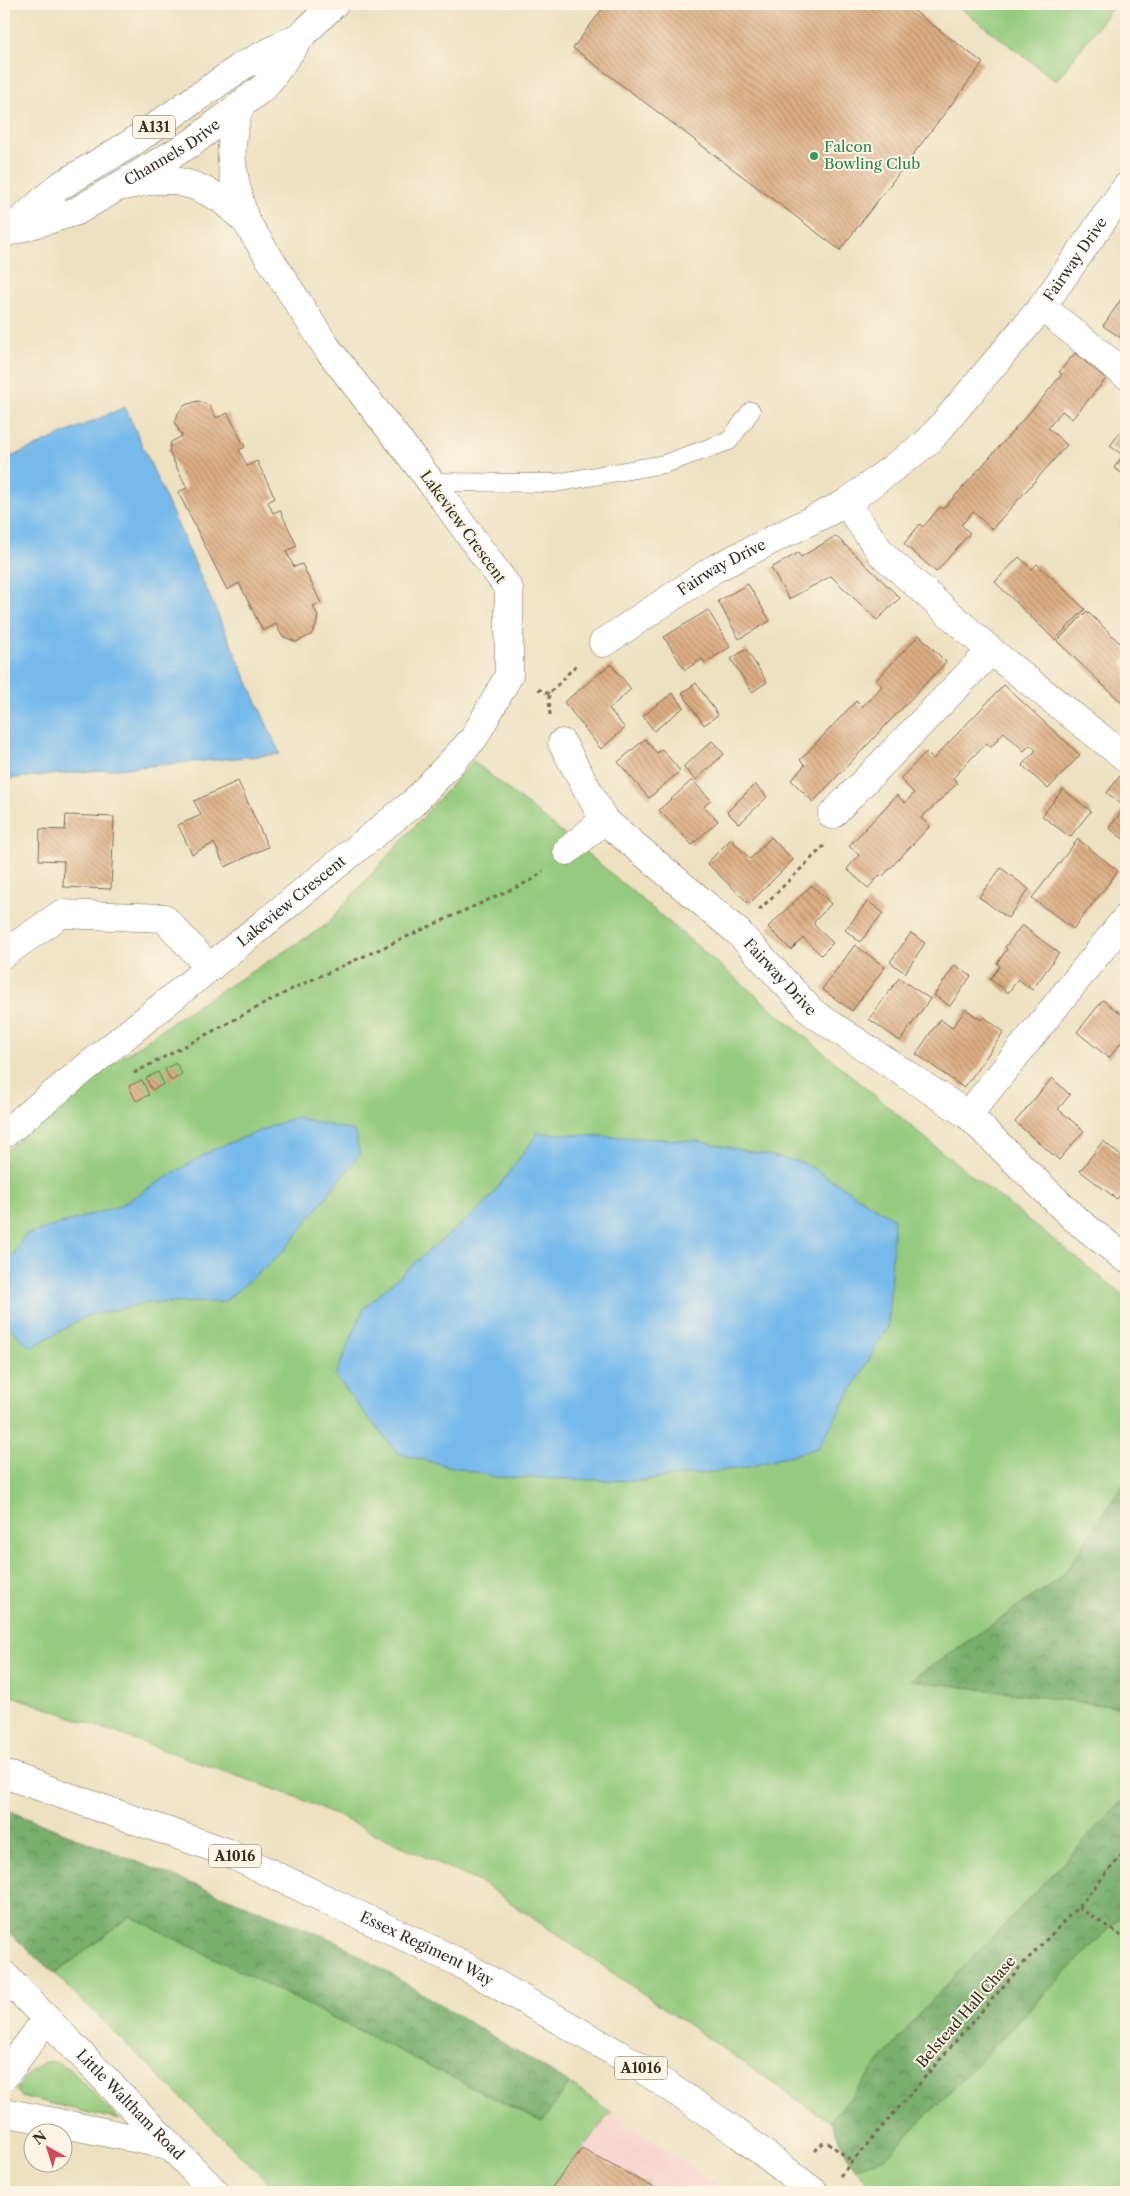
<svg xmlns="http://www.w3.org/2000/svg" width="1130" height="2196" viewBox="0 0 1130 2196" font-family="'Libre Caslon Text',serif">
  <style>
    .built { fill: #f7d0cc }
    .grass { fill: #95cb7e; stroke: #687a4e }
    .forest { fill: url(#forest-crowns); stroke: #5a6c46 }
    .water { fill: #76baec; stroke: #587285 }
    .building { fill: url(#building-back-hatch) }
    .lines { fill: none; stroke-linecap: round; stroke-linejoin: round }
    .service-casing { stroke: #796a57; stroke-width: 19 }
    .minor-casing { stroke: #796a57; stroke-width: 29 }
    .primary-casing { stroke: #796a57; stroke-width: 29 }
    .trunk-casing { stroke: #796a57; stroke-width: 29 }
    .path { stroke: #796a57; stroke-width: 3; stroke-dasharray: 4 4; stroke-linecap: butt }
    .service { stroke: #fff; stroke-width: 18 }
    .minor { stroke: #fff; stroke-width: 28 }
    .primary { stroke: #fff; stroke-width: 28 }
    .trunk { stroke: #fff; stroke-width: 28 }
    .leisure-dot { fill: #2e9e5b; stroke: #fcf5e5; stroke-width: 2 }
    .labels { text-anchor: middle; stroke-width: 4; stroke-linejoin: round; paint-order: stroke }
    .shield { fill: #fcf5e5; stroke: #75675a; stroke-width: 1 }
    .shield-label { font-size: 14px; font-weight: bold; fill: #3b2a1e }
    .leisure-label { font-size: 15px; fill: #27864d; stroke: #fcf5e5; text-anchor: start }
    .street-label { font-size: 15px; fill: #3b2a1e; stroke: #fcf5e5 }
  </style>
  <defs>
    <pattern id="forest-crowns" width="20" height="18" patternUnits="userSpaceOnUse" patternTransform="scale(1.25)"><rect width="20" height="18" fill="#78af6d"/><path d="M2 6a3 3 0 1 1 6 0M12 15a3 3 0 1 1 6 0" fill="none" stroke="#648f59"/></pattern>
    <pattern id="building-back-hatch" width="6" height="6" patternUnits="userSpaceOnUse" patternTransform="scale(1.25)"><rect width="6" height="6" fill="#ddae84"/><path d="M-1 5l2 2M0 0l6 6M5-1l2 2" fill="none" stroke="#b48e6b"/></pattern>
  </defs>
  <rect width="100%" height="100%" fill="#fcf5e5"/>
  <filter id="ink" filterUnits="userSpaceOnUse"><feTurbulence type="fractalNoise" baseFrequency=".02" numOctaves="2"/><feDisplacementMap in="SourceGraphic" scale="10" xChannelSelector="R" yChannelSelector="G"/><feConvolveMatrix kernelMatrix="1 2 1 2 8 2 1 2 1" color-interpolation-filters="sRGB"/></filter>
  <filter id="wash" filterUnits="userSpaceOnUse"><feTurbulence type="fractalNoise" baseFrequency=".0096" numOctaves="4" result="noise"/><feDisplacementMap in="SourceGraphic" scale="20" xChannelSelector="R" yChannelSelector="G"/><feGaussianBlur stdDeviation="1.12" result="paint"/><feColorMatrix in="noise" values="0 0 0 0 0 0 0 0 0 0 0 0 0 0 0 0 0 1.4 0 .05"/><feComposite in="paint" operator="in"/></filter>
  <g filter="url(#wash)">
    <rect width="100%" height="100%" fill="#ede1c1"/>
    <polygon class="built" points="611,2112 727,2192 548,2192"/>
    <g class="grass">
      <polygon points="955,4 1115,4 1056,81"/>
      <polygon points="473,761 576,844 937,1148 1126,1297 1126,1480 1063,1576 911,1680 1126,1708 1126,1797 922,2011 830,2122 485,1885 299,1798 4,1693 4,1152 97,1075 185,1013 325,926"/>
      <polygon points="1126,1911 1126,2192 877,2192 854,2169 883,2158"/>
      <polygon points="130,1916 542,2122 569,2083 611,2112 548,2192 278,2192 55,1974"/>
      <path d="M49,2061L60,2063L72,2071L119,2120L21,2096L16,2090C26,2078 33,2064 49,2061Z"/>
    </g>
    <g class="forest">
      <polygon points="1126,1480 1126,1708 911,1680 1063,1576"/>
      <polygon points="1126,1797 1126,1911 884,2159 854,2169 830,2122 922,2011"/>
      <polygon points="4,1809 336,1941 569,2083 542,2122 130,1916 55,1974 4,1928"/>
    </g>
    <g class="water">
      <polygon points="125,407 280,754 4,779 4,460"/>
      <polygon points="295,1117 354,1131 360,1154 284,1251 224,1302 147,1303 86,1316 31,1348 4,1322 4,1270 25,1235 119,1206 212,1150"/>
      <polygon points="538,1133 698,1141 805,1163 894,1219 888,1327 818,1448 745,1468 637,1481 496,1477 398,1454 335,1376 364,1308 427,1252 484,1206"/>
    </g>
    <g id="blocks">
      <g class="building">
        <polygon points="606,4 905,4 983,63 840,250 573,48"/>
        <polygon points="1126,292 1126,341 1103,326"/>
        <polygon points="1075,353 1106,379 1072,419 1062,411 1048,428 1067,445 992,529 973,512 961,525 970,533 936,572 904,544 920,524 923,527 940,507 943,509 974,475 1044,396 1062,374 1059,372"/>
        <polygon points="198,401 209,405 216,418 228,413 245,447 239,450 247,466 257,461 275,498 268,502 273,513 280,510 297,546 286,551 294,567 302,564 321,603 313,606 318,616 316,626 311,635 296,642 282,636 276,624 263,631 239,583 227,590 178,492 187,488 169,452 171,442 182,436 175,423 178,413 185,405"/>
        <polygon points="1126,424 1126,476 1114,468 1123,455 1110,446"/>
        <polygon points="1126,514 1126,528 1120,523"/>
        <polygon points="834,537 838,538 900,598 877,620 831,576 789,599 771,568 798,553 801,557"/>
        <polygon points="1019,557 1032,569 1037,564 1085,609 1055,640 995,582"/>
        <polygon points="748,584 770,621 739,639 718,601"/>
        <polygon points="708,610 730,647 705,663 702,659 685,670 664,637"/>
        <polygon points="1087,611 1126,649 1126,658 1121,663 1126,669 1126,704 1125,706 1057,641"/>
        <polygon points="919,635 946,662 813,802 791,780 805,765 800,760 856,701 862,707 882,686 876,680"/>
        <polygon points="746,649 767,682 752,692 731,659"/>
        <polygon points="611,664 631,689 609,709 625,728 601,749 564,702"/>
        <polygon points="696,683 718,715 704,725 682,693"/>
        <polygon points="1004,685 1080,755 1048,789 1022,765 1036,750 1030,745 1024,751 1004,732 991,747 986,743 953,778 958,783 921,818 930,826 882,877 880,875 868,888 847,869 859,855 849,846 897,795 905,803 914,793 900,779 926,752 933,759"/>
        <polygon points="672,693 684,707 654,731 643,716"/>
        <polygon points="645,739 657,753 662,749 680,771 649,798 618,762"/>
        <polygon points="712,741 724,754 696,780 683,767"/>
        <polygon points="1122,773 1126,776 1126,841 1109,828 1125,807 1107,793"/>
        <polygon points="692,780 711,800 704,806 718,821 692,845 659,810"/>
        <polygon points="238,781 268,847 225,867 214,843 192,854 178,825 201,815 194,801"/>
        <polygon points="755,784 767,797 739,824 727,812"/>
        <polygon points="1063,789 1091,811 1070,837 1042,816"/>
        <polygon points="66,815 114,817 111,889 63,887 64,861 39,860 40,829 65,830"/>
        <polygon points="771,837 793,860 749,904 707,863 731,839 750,859"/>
        <polygon points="1078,839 1118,871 1073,929 1032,898"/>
        <polygon points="1001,868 1029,889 1008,918 979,897"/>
        <polygon points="812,885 831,904 814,922 814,925 833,943 821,955 803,938 791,950 768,927"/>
        <polygon points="868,901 883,913 860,942 845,930"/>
        <polygon points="1022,925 1059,953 1032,990 1018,979 1008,993 990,979 1000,966 997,963 1007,949 1005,947"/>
        <polygon points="911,933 925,943 905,973 890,962"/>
        <polygon points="855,945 885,967 852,1011 822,989"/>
        <polygon points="955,965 971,976 950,1006 934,995"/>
        <polygon points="899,978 930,999 900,1041 869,1019"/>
        <polygon points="1103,1000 1126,1018 1126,1036 1109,1058 1077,1032"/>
        <polygon points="966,1009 981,1020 984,1017 1004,1032 964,1088 916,1054 940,1019 952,1028"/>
        <polygon points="176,1063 182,1074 171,1081 165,1069"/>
        <polygon points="158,1072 164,1084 152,1090 146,1078"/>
        <polygon points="1052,1078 1070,1095 1058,1109 1084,1131 1059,1160 1015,1122"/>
        <polygon points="142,1080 149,1095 136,1101 129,1086"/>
        <polygon points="1103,1141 1126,1160 1126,1187 1117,1199 1080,1171"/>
        <polygon points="582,2149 662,2192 548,2192"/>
      </g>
    </g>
  </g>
  <g filter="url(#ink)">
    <use href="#blocks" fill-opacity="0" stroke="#796a57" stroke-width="1"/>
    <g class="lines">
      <defs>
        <polyline id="service" points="431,482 555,483 664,464 729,441 751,411"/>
        <g id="minor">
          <path d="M240,105C225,153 232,173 245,220"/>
          <polyline points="1042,307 1126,375"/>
          <polyline points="846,503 882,554 991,651 1126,758"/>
          <path id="s1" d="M603,643L714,569L846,503L929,441L1042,307L1126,187"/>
          <path id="s2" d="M562,743L604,820L738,932L813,1013L968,1115L1074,1218L1126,1259"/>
          <polyline points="832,815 991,651"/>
          <polyline points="567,851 604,820"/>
          <polyline points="4,954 61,914 164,918 210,968"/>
          <polyline points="968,1115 1126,918"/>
          <path id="s3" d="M4,1134L413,803L474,738L509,675V589L431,482L327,348L245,220L220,198L195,186L172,180H155L118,187"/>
          <path id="s4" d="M4,1975L215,2192"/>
          <polyline points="4,2077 47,2018"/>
          <polyline points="4,2112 168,2145"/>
        </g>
        <g id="primary">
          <path id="s5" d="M4,1774L226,1852L456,1961L632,2062L732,2129L814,2192"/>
        </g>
        <g id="trunk">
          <polyline points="16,225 58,187 130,144 244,65 298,37"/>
          <path id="s6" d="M4,233L77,211L193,142L265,86L303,34L334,4"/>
        </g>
      </defs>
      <use href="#service" class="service-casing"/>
      <use href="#minor" class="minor-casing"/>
      <use href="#primary" class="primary-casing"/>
      <use href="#trunk" class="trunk-casing"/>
      <g class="path">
        <polyline points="538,689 549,694"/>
        <polyline points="550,715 549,694 578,663"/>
        <polyline points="759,910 824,846"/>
        <polyline points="134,1073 296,987 532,880 543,871"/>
        <polyline points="1078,1907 1126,1939"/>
        <polyline points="815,2151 823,2143 828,2143 852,2161"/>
        <polyline points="840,2176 961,2035 1021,1966 1078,1907 1126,1850"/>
      </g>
      <use href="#service" class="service"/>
      <use href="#minor" class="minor"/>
      <use href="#primary" class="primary"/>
      <use href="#trunk" class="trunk"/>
    </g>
  </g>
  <circle class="leisure-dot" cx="814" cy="156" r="5"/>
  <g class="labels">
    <g class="shield">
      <rect x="133" y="115.5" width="42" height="23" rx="4"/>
      <rect x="209" y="1844.5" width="52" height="23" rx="4"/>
      <rect x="615" y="2056.5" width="52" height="23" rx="4"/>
    </g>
    <g class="shield-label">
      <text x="154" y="132">A131</text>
      <text x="235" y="1861">A1016</text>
      <text x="641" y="2073">A1016</text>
    </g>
    <g class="leisure-label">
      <text x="824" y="152">Falcon<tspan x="824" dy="17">Bowling Club</tspan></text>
    </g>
    <g class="street-label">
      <text dy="5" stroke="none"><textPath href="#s6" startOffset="188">Channels Drive</textPath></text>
      <text dy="5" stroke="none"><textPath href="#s1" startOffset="618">Fairway Drive</textPath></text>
      <text transform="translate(463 527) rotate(54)" y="5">Lakeview Crescent</text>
      <text dy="5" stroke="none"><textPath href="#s1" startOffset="141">Fairway Drive</textPath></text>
      <text dy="5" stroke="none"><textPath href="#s3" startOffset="370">Lakeview Crescent</textPath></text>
      <text dy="5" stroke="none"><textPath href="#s2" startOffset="324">Fairway Drive</textPath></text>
      <text dy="5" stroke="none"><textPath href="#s5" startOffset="458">Essex Regiment Way</textPath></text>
      <text transform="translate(966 2012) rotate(-49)" y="5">Belstead Hall Chase</text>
      <text dy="5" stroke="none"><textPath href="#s4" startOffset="181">Little Waltham Road</textPath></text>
    </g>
  </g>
  <rect width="1130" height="2196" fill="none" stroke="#fcf5e5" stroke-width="20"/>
  <g transform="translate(48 2148) rotate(321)"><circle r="24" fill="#fcf5e5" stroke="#afa495"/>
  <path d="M0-4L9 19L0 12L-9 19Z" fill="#d1495b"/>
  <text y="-8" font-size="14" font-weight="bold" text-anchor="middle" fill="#3b2a1e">N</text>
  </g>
</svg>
